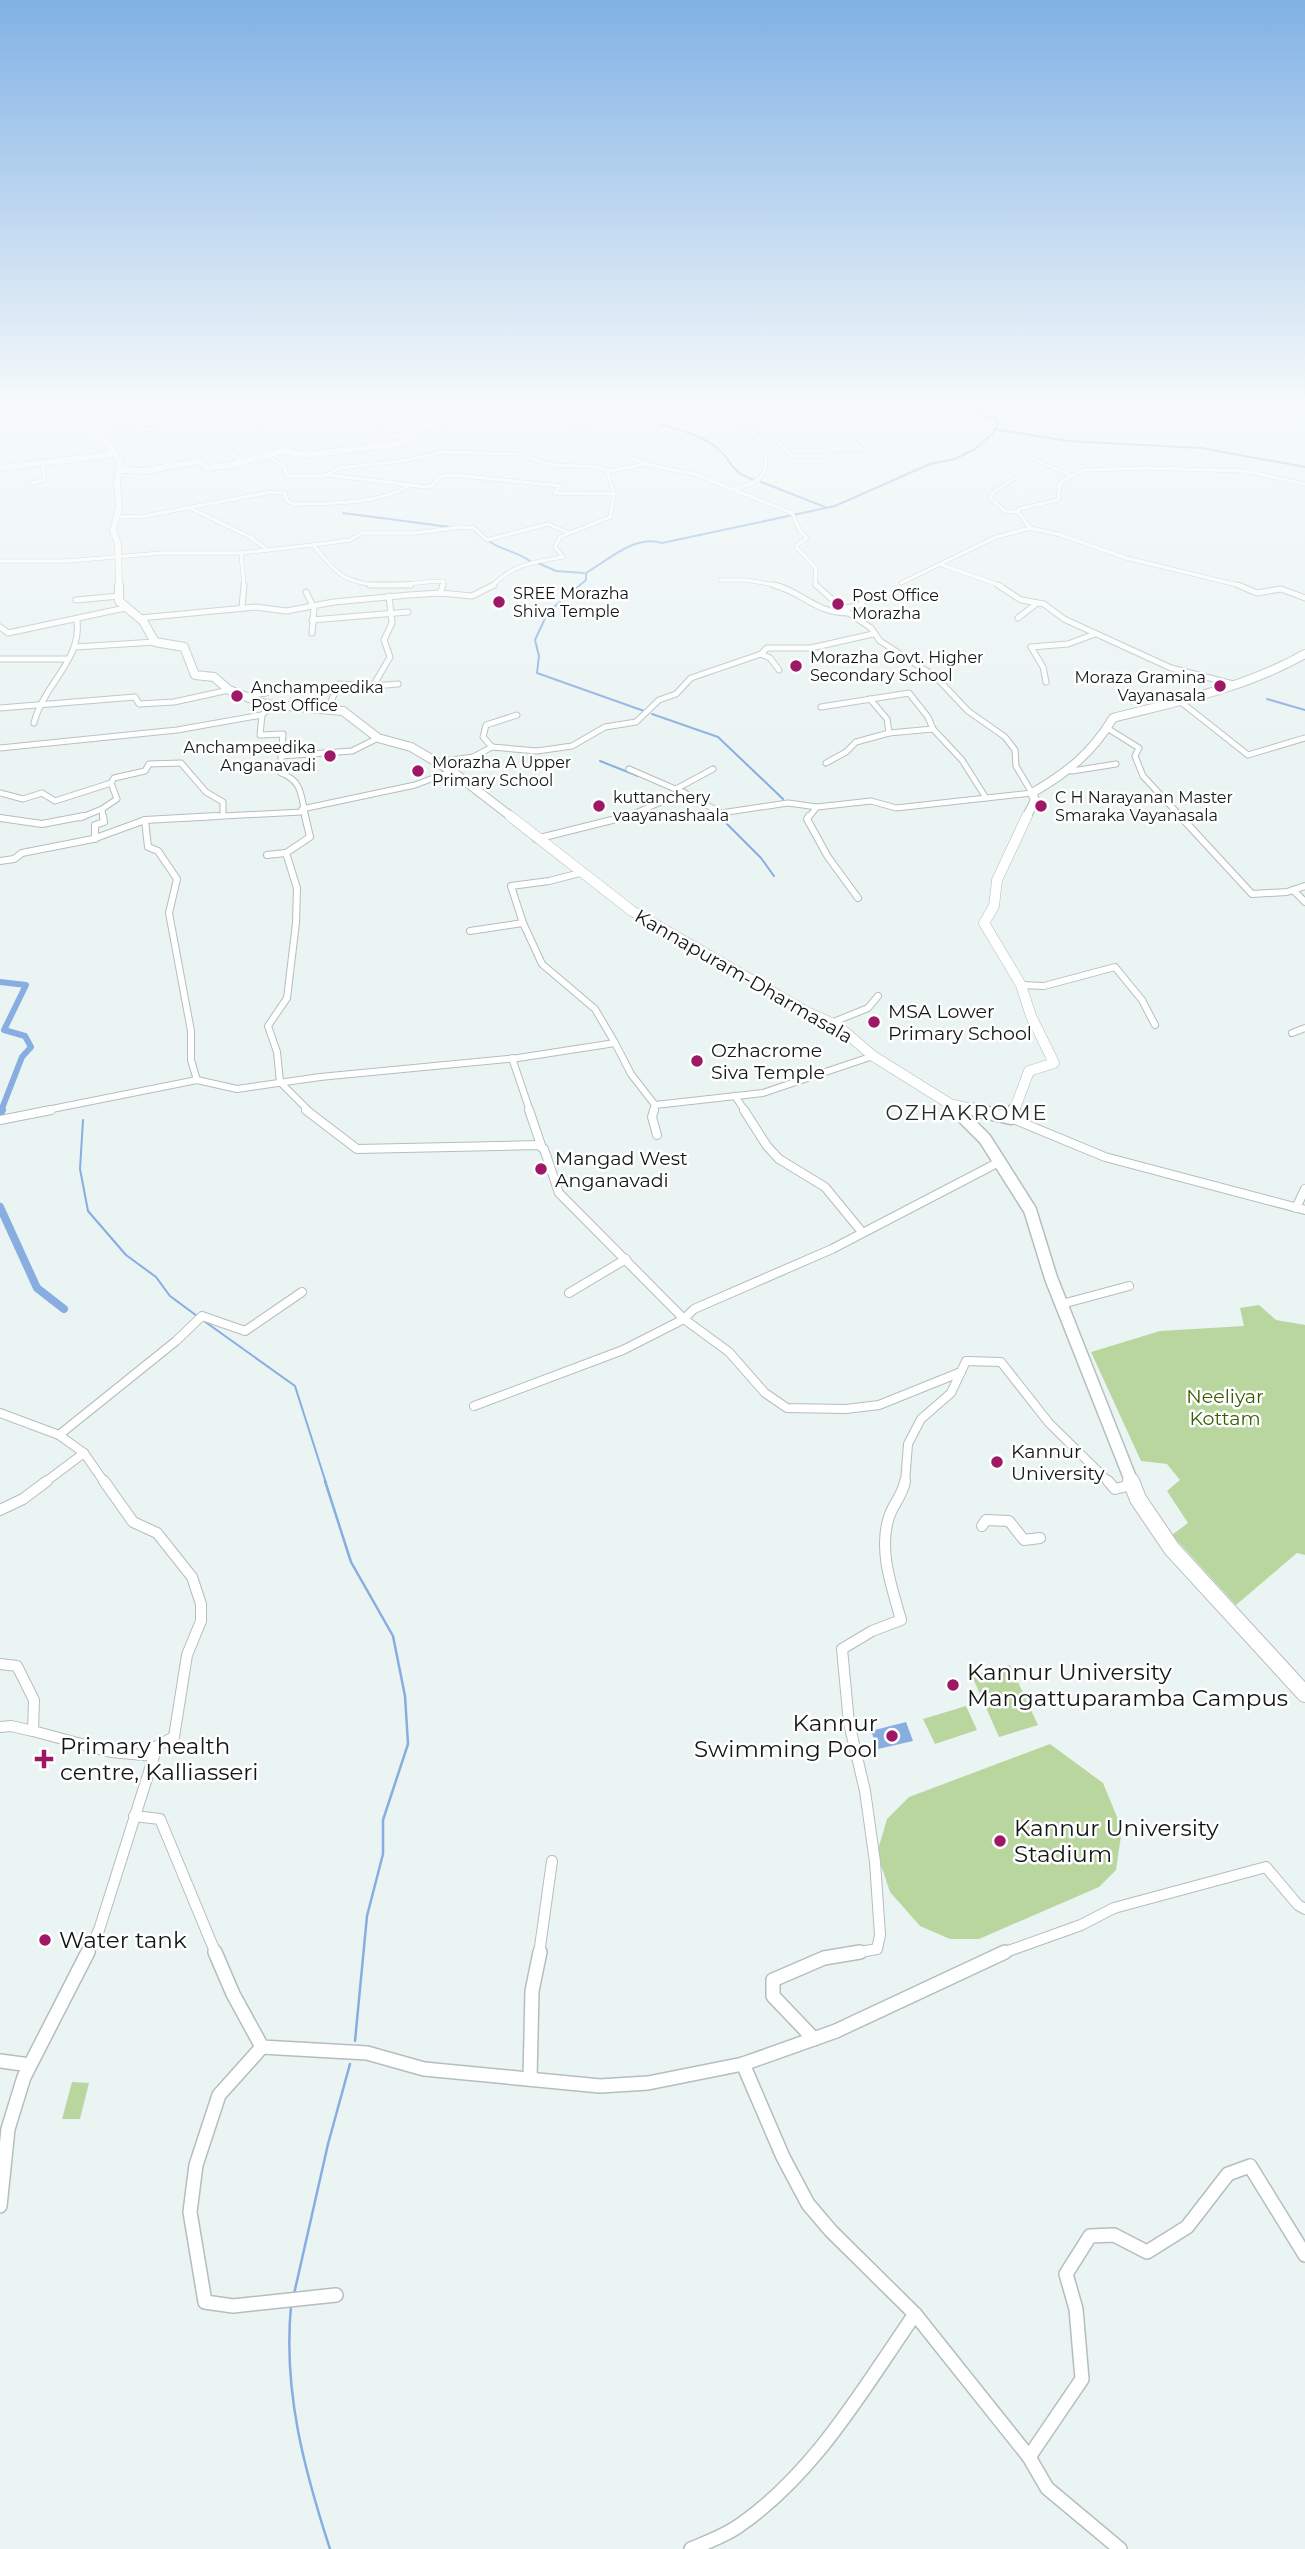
<svg xmlns="http://www.w3.org/2000/svg" width="1305" height="2549" viewBox="0 0 1305 2549" font-family="Montserrat,sans-serif">
  <style>
    .green { fill: #bad69f }
    .water { fill: #87ade1 }
    .lines { fill: none; stroke-linecap: round; stroke-linejoin: round }
    .stream-far1 { stroke: #87ade1; stroke-width: 2 }
    .stream { stroke: #87ade1; stroke-width: 2.5 }
    .canal-far1 { stroke: #87ade1; stroke-width: 6 }
    .canal { stroke: #87ade1; stroke-width: 8 }
    .minor-far5-casing { stroke: #b5bebd; stroke-width: 4.5 }
    .minor-far4-casing { stroke: #b5bebd; stroke-width: 7 }
    .minor-far3-casing { stroke: #b5bebd; stroke-width: 8 }
    .minor-far2-casing { stroke: #b5bebd; stroke-width: 10 }
    .minor-far1-casing { stroke: #b5bebd; stroke-width: 12 }
    .minor-casing { stroke: #b5bebd; stroke-width: 16 }
    .secondary-far4-casing { stroke: #b5bebd; stroke-width: 7 }
    .secondary-far3-casing { stroke: #b5bebd; stroke-width: 10 }
    .secondary-far2-casing { stroke: #b5bebd; stroke-width: 11 }
    .secondary-far1-casing { stroke: #b5bebd; stroke-width: 15 }
    .secondary-casing { stroke: #b5bebd; stroke-width: 18 }
    .minor-far5 { stroke: #fff; stroke-width: 3.5 }
    .minor-far4 { stroke: #fff; stroke-width: 5 }
    .minor-far3 { stroke: #fff; stroke-width: 6 }
    .minor-far2 { stroke: #fff; stroke-width: 8 }
    .minor-far1 { stroke: #fff; stroke-width: 10 }
    .minor { stroke: #fff; stroke-width: 13 }
    .secondary-far4 { stroke: #fff; stroke-width: 6 }
    .secondary-far3 { stroke: #fff; stroke-width: 8 }
    .secondary-far2 { stroke: #fff; stroke-width: 10 }
    .secondary-far1 { stroke: #fff; stroke-width: 12 }
    .secondary { stroke: #fff; stroke-width: 16 }
    .poi-dot { fill: #9f1866; stroke: #fff; stroke-width: 2.5 }
    .labels { text-anchor: middle; stroke-width: 5; stroke-linejoin: round; paint-order: stroke }
    .far-poi-label { font-size: 16px; fill: #141717; stroke: #fff; text-anchor: start }
    .street-label { font-size: 19px; fill: #141717; stroke: #fff }
    .poi-label { font-size: 19px; fill: #141717; stroke: #fff; text-anchor: start }
    .park-label { font-size: 19px; fill: #3b5d00; stroke: #fff }
    .neighbourhood-label { font-size: 21px; letter-spacing: 2px; fill: #262d2d; stroke: #fff }
    .near-poi-label { font-size: 23px; fill: #141717; stroke: #fff; text-anchor: start }
  </style>
  <rect width="100%" height="100%" fill="#eaf4f3"/>
  <g class="green">
    <polygon points="1259,1305 1276,1320 1305,1325 1305,1555 1297,1553 1236,1605 1172,1535 1188,1523 1167,1491 1180,1480 1167,1464 1141,1461 1091,1352 1160,1331 1244,1326 1240,1308"/>
    <polygon points="1010,1665 1038,1725 999,1737 972,1676"/>
    <polygon points="966,1706 977,1730 935,1744 923,1719"/>
    <polygon points="1050,1744 1103,1783 1122,1829 1116,1870 1099,1887 979,1939 950,1939 920,1926 890,1892 877,1853 887,1819 909,1797"/>
    <polygon points="72,2082 89,2083 80,2119 62,2119"/>
  </g>
  <polygon class="water" points="906,1722 913,1741 878,1749 871,1731"/>
  <g class="lines">
    <g class="stream-far1">
      <path d="M660,424C680,430 701,435 717,448C736,464 727,470 754,480"/>
      <polyline points="994,429 1068,441 1201,448 1305,467"/>
      <polyline points="761,482 825,507"/>
      <polyline points="343,513 450,527"/>
      <path d="M489,541C500,550 516,551 530,561"/>
      <polyline points="538,563 556,571 584,573"/>
      <polyline points="1267,699 1305,710"/>
      <path d="M644,711L537,673L539,656L535,640L548,612L586,580V573C608,560 636,534 662,543L835,506L930,464L955,459L975,449L992,434L998,424L995,419L978,413L986,403"/>
      <polyline points="652,714 718,737 783,799"/>
      <polyline points="600,761 638,776"/>
      <polyline points="715,812 761,858 774,876"/>
      <polyline points="83,1120 80,1169 88,1211 126,1255 156,1277 170,1296 197,1316"/>
      <polyline points="204,1321 295,1386 326,1483"/>
    </g>
    <g class="stream">
      <polyline points="325,1481 351,1562 393,1636 405,1696 408,1744 383,1820 383,1854 367,1916 355,2041"/>
      <polyline points="294,2294 328,2144 350,2064"/>
      <path d="M291,2306C283,2391 304,2469 330,2549"/>
    </g>
    <polyline class="canal-far1" points="0,982 26,985 4,1030 25,1036 31,1047 22,1057 1,1111"/>
    <g class="canal">
      <polyline points="0,1114 2,1110"/>
      <polyline points="0,1207 37,1288 64,1309"/>
    </g>
    <defs>
      <g id="minor-far5">
        <polyline points="298,403 329,420"/>
        <polyline points="367,403 385,412 374,427 365,433 369,436 414,436"/>
        <polyline points="440,403 461,418"/>
        <polyline points="510,403 518,415"/>
        <polyline points="1259,403 1285,409 1305,418"/>
        <polyline points="239,407 258,433 248,437 244,446 230,453 242,461"/>
        <polyline points="712,410 785,406 807,417 871,407 931,403"/>
        <polyline points="553,411 570,420 578,430 592,436 604,448 650,465 694,474 792,513 800,531 807,538 797,545 797,548 816,568 815,584 818,586"/>
        <path d="M713,412L747,426L761,439L748,443L765,455C769,480 752,485 731,490"/>
        <polyline points="98,437 162,427 171,421 250,403"/>
        <polyline points="761,439 777,440 791,456 829,456 832,449 862,449 848,436 858,434 849,411"/>
        <polyline points="266,455 285,467 287,476 324,476 340,468 408,460 443,452 518,454 552,465 598,467 609,471 646,464"/>
        <polyline points="1033,459 1072,476"/>
        <polyline points="329,475 427,487 433,485 441,476 455,475 560,486 555,493 614,494"/>
        <polyline points="1014,479 993,492 990,498 1005,511 1018,512"/>
        <polyline points="31,483 45,480 42,465"/>
        <polyline points="190,508 250,537 268,550"/>
        <path d="M117,517L145,516L271,492L285,493L287,501L293,504C332,503 374,505 409,486"/>
        <polyline points="313,545 350,540 362,533 416,533 461,527 474,528 487,540 548,524 569,533"/>
        <polyline points="241,553 244,586"/>
        <path d="M0,561H67L162,553H241L313,545C322,555 333,571 345,577C377,593 411,581 444,581L442,586"/>
        <polyline points="942,565 1002,586"/>
        <polyline points="720,580 746,580 781,586"/>
        <polyline points="901,583 996,537 1030,528"/>
        <path d="M492,586C513,564 534,562 563,557L555,547L560,537L610,517L614,493L607,471"/>
        <polyline points="1242,586 1126,558 1061,535 1030,528 1018,512 1019,509 1058,500 1060,483 1083,470 1145,468 1245,471 1305,484"/>
      </g>
      <g id="minor-far4">
        <polyline points="370,585 411,585"/>
        <path d="M774,585C803,592 815,613 848,613"/>
        <polyline points="998,585 1021,600 1044,604 1064,619 1171,668 1237,685"/>
        <polyline points="1238,585 1257,593 1281,589 1305,598"/>
        <polyline points="306,592 314,608 312,633"/>
        <polyline points="440,593 443,585"/>
        <polyline points="76,600 119,596"/>
        <polyline points="242,608 244,585"/>
        <polyline points="843,609 863,604 861,600"/>
        <polyline points="140,618 256,607 286,611 334,602 409,595 440,593 472,596 494,585"/>
        <polyline points="1018,618 1036,604"/>
        <polyline points="312,620 408,612"/>
        <polyline points="0,627 8,633 125,608"/>
        <polyline points="76,647 155,642"/>
        <polyline points="761,654 770,658 779,670"/>
        <polyline points="0,659 67,659"/>
        <polyline points="1046,682 1043,667 1031,647 1068,644 1095,634"/>
        <polyline points="373,686 398,684"/>
        <polyline points="245,696 266,693"/>
        <polyline points="870,699 887,719 889,733"/>
        <polyline points="1181,702 1248,755 1305,738"/>
        <polyline points="821,707 909,693 928,717 933,729 962,760 986,798"/>
        <polyline points="0,708 135,697 139,704 174,702 229,690"/>
        <polyline points="327,710 339,684 373,686 390,657 384,640 392,623 389,596"/>
        <polyline points="262,715 260,735 283,734 281,756 352,751 378,738"/>
        <path d="M34,723C44,683 82,661 77,620"/>
        <polyline points="1107,728 1139,748 1135,756 1143,776 1182,818"/>
        <polyline points="492,747 483,737 486,725 517,715"/>
        <polyline points="0,748 177,730 262,715 273,704"/>
        <path d="M281,756V773C303,781 301,797 306,818"/>
        <polyline points="438,762 473,757 492,747 537,751 572,746 605,727 636,722 659,700 676,694 691,678 761,654 767,648 811,648 873,634"/>
        <polyline points="826,763 846,752 856,742 889,733 933,729"/>
        <polyline points="629,769 689,795 721,813 788,803 817,807 871,801 896,808 1032,793 1016,766 1015,750 1005,737 968,711 936,677 880,641 871,628 843,609 816,585"/>
        <polyline points="1072,771 1116,764"/>
        <polyline points="676,789 713,769"/>
        <polyline points="0,793 23,799 42,793 55,801 111,783"/>
        <polyline points="102,809 117,799 111,783 114,778 145,771 149,764 181,763 206,792 223,802 223,816 302,812"/>
        <polyline points="302,809 415,785 452,771"/>
        <polyline points="80,818 102,809 103,818"/>
        <polyline points="183,818 223,816"/>
        <polyline points="624,818 684,792"/>
        <polyline points="808,818 817,807"/>
      </g>
      <g id="minor-far3">
        <polyline points="305,816 310,837 286,853 297,888 296,923 287,998 268,1026 277,1052 280,1082 309,1111"/>
        <polyline points="809,816 807,819 828,857 858,898"/>
        <polyline points="1180,816 1252,894 1287,892 1305,886"/>
        <polyline points="0,818 42,824 84,816"/>
        <polyline points="145,820 217,816"/>
        <polyline points="95,839 95,825 104,822 103,816"/>
        <polyline points="536,839 628,816"/>
        <polyline points="267,855 286,853"/>
        <polyline points="0,861 14,859 22,853 93,839 145,820 148,847 158,851 177,879 169,913 191,1031 191,1060 197,1080"/>
        <polyline points="584,872 549,881 511,886 523,923 542,964 595,1009 615,1043"/>
        <polyline points="1293,890 1305,902"/>
        <polyline points="470,931 523,923"/>
        <polyline points="1021,985 1044,986 1115,967 1142,1000 1155,1025"/>
        <polyline points="831,1023 868,1008 878,996"/>
        <polyline points="1292,1033 1305,1028"/>
        <polyline points="512,1058 530,1111"/>
        <polyline points="735,1096 745,1111"/>
        <polyline points="42,1111 197,1080 237,1089 320,1077 518,1058 615,1043 631,1074 655,1105 763,1093 873,1056"/>
        <polyline points="653,1111 655,1105"/>
      </g>
      <g id="minor-far2">
        <polyline points="306,1110 357,1149 539,1145 544,1149 559,1193 684,1319 729,1352 765,1393 787,1408 846,1409 879,1405 961,1372"/>
        <polyline points="529,1110 542,1148"/>
        <polyline points="654,1110 652,1117 657,1135"/>
        <polyline points="744,1110 767,1146 779,1159 825,1187 862,1232"/>
        <polyline points="1011,1118 1105,1157 1305,1210"/>
        <polyline points="0,1120 51,1110"/>
        <polyline points="1296,1208 1305,1189"/>
        <polyline points="569,1293 626,1259"/>
        <polyline points="1062,1304 1129,1286"/>
        <polyline points="474,1406 623,1350 684,1319 694,1309 832,1249 1001,1161"/>
        <polyline points="0,1413 59,1435 84,1453 105,1483"/>
        <polyline points="59,1435 176,1341 202,1316 245,1331 302,1292"/>
        <polyline points="44,1483 84,1453"/>
        <polyline points="905,1483 908,1444 921,1419 951,1393 966,1361 1001,1362 1049,1423 1110,1483"/>
      </g>
      <g id="minor-far1">
        <polyline points="104,1481 133,1522 157,1533 192,1577 201,1604 201,1621 187,1655 174,1737 140,1755"/>
        <polyline points="1108,1481 1115,1489 1131,1485"/>
        <polyline points="0,1510 23,1499 47,1481"/>
        <polyline points="982,1526 986,1520 1009,1521 1024,1540 1040,1538"/>
        <polyline points="0,1664 17,1666 34,1700 33,1731 111,1752 154,1756 99,1930 87,1954"/>
        <polyline points="0,1727 11,1726 33,1731"/>
        <polyline points="134,1816 160,1819 216,1954"/>
        <polyline points="539,1954 552,1861"/>
        <path d="M849,1954L877,1949L880,1935L875,1862L865,1791L849,1723L842,1649L872,1631L901,1620C892,1587 878,1551 889,1517C893,1504 903,1495 905,1481"/>
        <polyline points="1000,1954 1081,1925 1114,1908 1266,1867 1298,1905 1305,1909"/>
      </g>
      <g id="minor">
        <polyline points="215,1952 233,1994 262,2047 367,2053 424,2069 600,2086 648,2083 743,2064 836,2031 1005,1952"/>
        <polyline points="814,2039 773,1996 773,1980 824,1958 860,1952"/>
        <polyline points="262,2047 219,2095 196,2165 190,2212 205,2302 233,2306 336,2295"/>
        <polyline points="0,2061 30,2065"/>
        <polyline points="743,2064 783,2157 808,2204 831,2231 915,2314 1029,2457 1047,2488 1120,2549"/>
        <polyline points="530,2079 532,1991 540,1952"/>
        <polyline points="0,2206 8,2129 24,2077 88,1952"/>
        <polyline points="1029,2457 1082,2379 1076,2309 1066,2274 1090,2236 1114,2235 1147,2252 1187,2227 1228,2174 1250,2166 1305,2255"/>
        <path d="M691,2549C707,2542 725,2536 740,2525C816,2472 863,2389 915,2314"/>
      </g>
      <g id="secondary-far4">
        <polyline points="63,403 65,412 107,443 120,461 117,482 119,506 113,531 118,544 119,586"/>
        <polyline points="0,468 116,454"/>
        <polyline points="119,470 145,471 199,461 207,468 231,465 282,451 306,455 397,444 413,437 425,426 464,417 531,414 620,403 712,410 711,403"/>
      </g>
      <g id="secondary-far3">
        <polyline points="119,585 119,601 143,621 155,642 184,647 195,675 214,677 229,690 265,704 343,711 378,738 411,747 452,771 513,818"/>
        <path d="M1026,818L1035,800L1032,793C1067,773 1092,753 1113,718C1179,701 1245,688 1305,654"/>
      </g>
      <g id="secondary-far2">
        <polyline points="510,816 632,911 807,1012 838,1026 873,1056 950,1104 957,1111"/>
        <polyline points="953,1105 982,1111"/>
        <polyline points="1014,1111 1029,1071 1054,1063 1031,1016 1021,985 984,923 994,906 997,880 1027,816"/>
      </g>
      <g id="secondary-far1">
        <polyline points="956,1110 985,1139 1030,1210 1051,1278 1132,1483"/>
        <polyline points="974,1110 1011,1118 1014,1110"/>
      </g>
      <polyline id="secondary" points="1131,1481 1138,1499 1172,1549 1305,1694"/>
    </defs>
    <use href="#minor-far5" class="minor-far5-casing"/>
    <use href="#minor-far4" class="minor-far4-casing"/>
    <use href="#minor-far3" class="minor-far3-casing"/>
    <use href="#minor-far2" class="minor-far2-casing"/>
    <use href="#minor-far1" class="minor-far1-casing"/>
    <use href="#minor" class="minor-casing"/>
    <use href="#secondary-far4" class="secondary-far4-casing"/>
    <use href="#secondary-far3" class="secondary-far3-casing"/>
    <use href="#secondary-far2" class="secondary-far2-casing"/>
    <use href="#secondary-far1" class="secondary-far1-casing"/>
    <use href="#secondary" class="secondary-casing"/>
    <use href="#minor-far5" class="minor-far5"/>
    <use href="#minor-far4" class="minor-far4"/>
    <use href="#minor-far3" class="minor-far3"/>
    <use href="#minor-far2" class="minor-far2"/>
    <use href="#minor-far1" class="minor-far1"/>
    <use href="#minor" class="minor"/>
    <use href="#secondary-far4" class="secondary-far4"/>
    <use href="#secondary-far3" class="secondary-far3"/>
    <use href="#secondary-far2" class="secondary-far2"/>
    <use href="#secondary-far1" class="secondary-far1"/>
    <use href="#secondary" class="secondary"/>
  </g>
  <linearGradient id="sky" x2="0" y2="1"><stop stop-color="#81b1e5"/><stop offset="0.53" stop-color="#f6fafa"/><stop offset="1" stop-color="#f6fafa" stop-opacity="0"/></linearGradient>
  <rect width="1305" height="760" fill="url(#sky)"/>
  <g class="poi-dot">
    <circle cx="499" cy="602" r="7"/>
    <circle cx="838" cy="604" r="7"/>
    <circle cx="796" cy="666" r="7"/>
    <circle cx="1220" cy="686" r="7"/>
    <circle cx="237" cy="696" r="7"/>
    <circle cx="330" cy="756" r="7"/>
    <circle cx="418" cy="771" r="7"/>
    <circle cx="599" cy="806" r="7"/>
    <circle cx="1041" cy="806" r="7"/>
    <circle cx="874" cy="1022" r="7"/>
    <circle cx="697" cy="1061" r="7"/>
    <circle cx="541" cy="1169" r="7"/>
    <circle cx="997" cy="1462" r="7"/>
    <circle cx="953" cy="1685" r="7"/>
    <circle cx="892" cy="1736" r="7"/>
    <path d="M40.5 1748.5h7v7h7v7h-7v7h-7v-7h-7v-7h7z"/>
    <circle cx="1000" cy="1841" r="7"/>
    <circle cx="45" cy="1940" r="7"/>
  </g>
  <g class="labels">
    <g class="far-poi-label">
      <text x="513" y="599">SREE Morazha<tspan x="513" dy="18">Shiva Temple</tspan></text>
      <text x="852" y="601">Post Office<tspan x="852" dy="18">Morazha</tspan></text>
      <text x="810" y="663">Morazha Govt. Higher<tspan x="810" dy="18">Secondary School</tspan></text>
      <text x="1206" y="683" text-anchor="end">Moraza Gramina<tspan x="1206" dy="18">Vayanasala</tspan></text>
      <text x="251" y="693">Anchampeedika<tspan x="251" dy="18">Post Office</tspan></text>
      <text x="316" y="753" text-anchor="end">Anchampeedika<tspan x="316" dy="18">Anganavadi</tspan></text>
      <text x="432" y="768">Morazha A Upper<tspan x="432" dy="18">Primary School</tspan></text>
      <text x="613" y="803">kuttanchery<tspan x="613" dy="18">vaayanashaala</tspan></text>
      <text x="1055" y="803">C H Narayanan Master<tspan x="1055" dy="18">Smaraka Vayanasala</tspan></text>
    </g>
    <g class="street-label">
      <text transform="translate(744 976) rotate(30)" y="7">Kannapuram-Dharmasala</text>
    </g>
    <g class="poi-label">
      <text x="888" y="1018">MSA Lower<tspan x="888" dy="22">Primary School</tspan></text>
      <text x="711" y="1057">Ozhacrome<tspan x="711" dy="22">Siva Temple</tspan></text>
      <text x="555" y="1165">Mangad West<tspan x="555" dy="22">Anganavadi</tspan></text>
      <text x="1011" y="1458">Kannur<tspan x="1011" dy="22">University</tspan></text>
    </g>
    <g class="park-label">
      <text x="1225" y="1403">Neeliyar<tspan x="1225" dy="22">Kottam</tspan></text>
    </g>
    <g class="neighbourhood-label">
      <text x="967" y="1120">OZHAKROME</text>
    </g>
    <g class="near-poi-label">
      <text x="967" y="1680">Kannur University<tspan x="967" dy="26">Mangattuparamba Campus</tspan></text>
      <text x="878" y="1731" text-anchor="end">Kannur<tspan x="878" dy="26">Swimming Pool</tspan></text>
      <text x="60" y="1754">Primary health<tspan x="60" dy="26">centre, Kalliasseri</tspan></text>
      <text x="1014" y="1836">Kannur University<tspan x="1014" dy="26">Stadium</tspan></text>
      <text x="59" y="1948">Water tank</text>
    </g>
  </g>
</svg>
